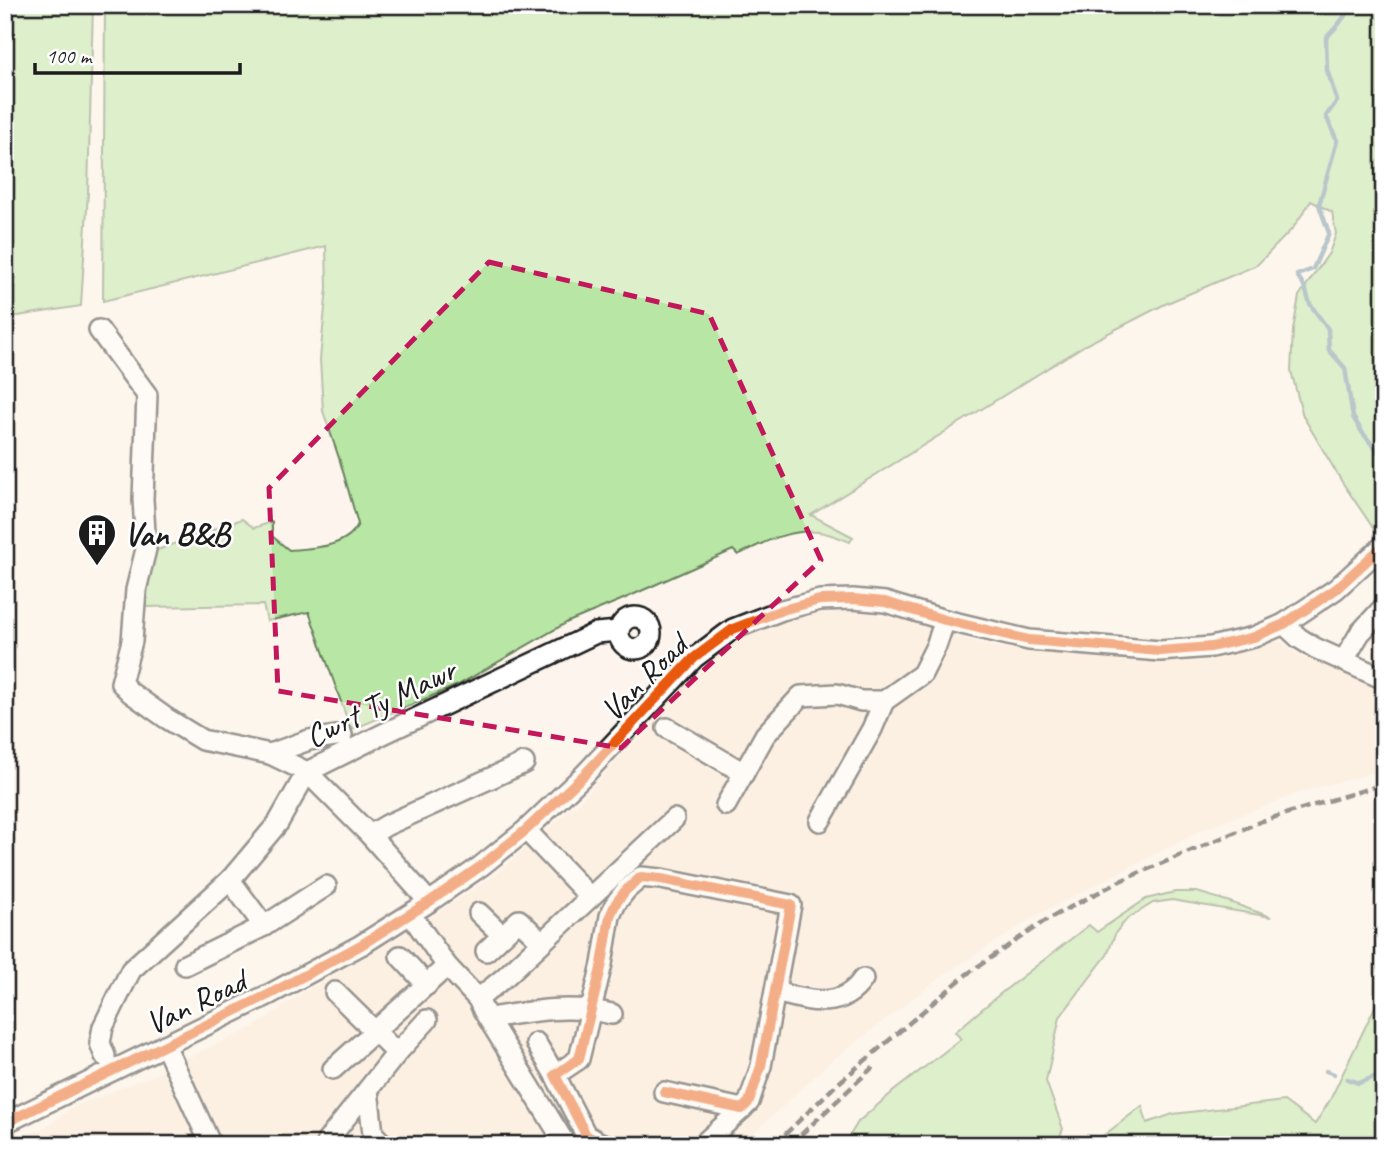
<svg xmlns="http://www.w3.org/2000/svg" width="1389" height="1150" viewBox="0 0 1389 1150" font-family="Caveat,sans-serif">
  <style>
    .built { fill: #fbe9d7 }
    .green { fill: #b8e6a4; stroke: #6a8160; stroke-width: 2 }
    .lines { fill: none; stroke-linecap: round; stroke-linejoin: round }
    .stream { stroke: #668ca1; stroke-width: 4.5 }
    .minor-casing { stroke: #1c1c1c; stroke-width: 24 }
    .minor { stroke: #fff; stroke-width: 19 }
    .rail { stroke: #1c1c1c; stroke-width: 4.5; stroke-dasharray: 10 5; stroke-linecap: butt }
    .cycleway-casing { stroke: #fff; stroke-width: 15 }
    .cycleway { stroke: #e8590c; stroke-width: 10 }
    .marked { fill: none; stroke: #c2185b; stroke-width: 5; stroke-dasharray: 14 9; stroke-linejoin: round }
    .labels { text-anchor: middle; stroke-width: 5; stroke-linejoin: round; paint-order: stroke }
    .poi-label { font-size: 33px; font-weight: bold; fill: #1c1c1c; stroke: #fff; text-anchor: start }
    .street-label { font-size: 33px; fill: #1c1c1c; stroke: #fff }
  </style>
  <rect width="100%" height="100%" fill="#fdf5ed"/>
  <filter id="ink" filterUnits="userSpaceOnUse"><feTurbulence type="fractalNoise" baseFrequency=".0143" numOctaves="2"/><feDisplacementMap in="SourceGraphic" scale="14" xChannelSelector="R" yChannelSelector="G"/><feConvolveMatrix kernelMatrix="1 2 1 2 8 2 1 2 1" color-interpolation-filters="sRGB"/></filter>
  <g filter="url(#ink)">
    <polygon class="built" points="815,611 865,612 917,624 994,647 1074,655 1178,662 1220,659 1278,640 1304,658 1348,673 1384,690 1384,770 1305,791 1204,829 1036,916 942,976 829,1063 741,1145 9,1145 53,1123 69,1109 165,1070 207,1048 252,1028 301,994 411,930 495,875 578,803 675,696 723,650 752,632"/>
    <g class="green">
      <polygon points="5,5 93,5 88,192 81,306 5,318"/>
      <path d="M105,5H1384V544L1342,482L1303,416L1291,371L1293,330L1299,296L1329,253L1336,234L1332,212L1311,201L1293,228L1257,265L1165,304L1085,345L811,515L853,537L850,542C840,538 829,533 818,532C789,529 764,542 738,555L733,550L621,600L568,622L458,685L351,730L309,612L267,621L263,605L146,607L152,552L242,519L254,528L272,522V536L289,550C312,548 347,548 358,524L340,461L323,411L320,359L327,288L326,246L103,301Z"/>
      <polygon points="1175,892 1197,892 1227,901 1271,917 1172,900 1153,903 1127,919 1116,932 1107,955 1060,1017 1046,1081 1063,1129 1056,1145 844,1145 858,1122 895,1090 961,1039 955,1032 1000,994 1089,925 1097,932 1146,899"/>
      <polygon points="1384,988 1384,1145 1085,1145 1103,1136 1142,1106 1147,1123 1173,1114 1284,1101 1315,1124 1330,1100"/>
    </g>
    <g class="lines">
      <g class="stream">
        <polyline points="1335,5 1346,14 1338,25 1326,38 1327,70 1337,101 1326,116 1337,141 1319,205 1329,233 1313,269 1297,275 1305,288 1310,304 1328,329 1329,350 1345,368 1353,417 1362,432 1382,457 1384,457"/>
        <polyline points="1326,1071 1334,1074"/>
        <polyline points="1347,1079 1359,1083 1374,1077 1384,1076"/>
      </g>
      <defs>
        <g id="minor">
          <polyline points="99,330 147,395 143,499 146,549 136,590 132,641 121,683 131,693 166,718 202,740 270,754 309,740 342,735"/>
          <circle cx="635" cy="633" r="16"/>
          <polyline points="1284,624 1299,638 1315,648 1384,679"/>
          <polyline points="1344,660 1360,633 1384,607"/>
          <polyline points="667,728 744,773"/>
          <polyline points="270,754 307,772 370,835 429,902"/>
          <polyline points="726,805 765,735 801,696 837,694 861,701 884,701 922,674 936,646 945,620"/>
          <polyline points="820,821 872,729 884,701"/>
          <polyline points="526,830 590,897"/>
          <polyline points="370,835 387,825 524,763"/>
          <polyline points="230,880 264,926"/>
          <polyline points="479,913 502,935"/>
          <polyline points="411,915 447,966 478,999 483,1010 566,1145"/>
          <polyline points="486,951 519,920 542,942"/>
          <polyline points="400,956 427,985"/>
          <polyline points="185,965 264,926 326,886"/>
          <path d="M775,992C807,1000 841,1012 863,979"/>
          <polyline points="478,999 505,977 674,819"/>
          <path d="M490,1018C532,1011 569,1004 612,1014"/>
          <polyline points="536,1043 555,1075"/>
          <polyline points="165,1045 211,1145"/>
          <polyline points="397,1053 427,1020"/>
          <polyline points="105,1056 100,1043 103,1027 131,970 230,880 278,823 307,772 381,735 596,633 619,631"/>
          <polyline points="333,1069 447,966"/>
          <polyline points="368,1090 373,1134 384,1145"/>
          <polyline points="5,1123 270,994 361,945 429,902 481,866 526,830 585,774 694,658 733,629 782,610 820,600 853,599 885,602 945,620 1029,640 1160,651 1211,647 1254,637 1284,624 1336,589 1384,545"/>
          <polyline points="327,1141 397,1053 335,992"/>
          <polyline points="606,1145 600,1143 586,1135 555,1075 579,1059 602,964 610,916 616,903 626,890 641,877 661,879 791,905 761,1066 749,1102 742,1109 664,1092"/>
          <polyline points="702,1145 742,1109"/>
        </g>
      </defs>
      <use href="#minor" class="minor-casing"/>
      <use href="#minor" class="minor"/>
      <g class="rail">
        <polyline points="774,1145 834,1087 967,974 1046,920 1120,881 1262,821 1384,784"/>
        <polyline points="790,1145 873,1067"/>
      </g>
      <defs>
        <g id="cycleway">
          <polyline points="5,1123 270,994 361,945 429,902 481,866 526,830 585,774 694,658 733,629 782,610 820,600 853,599 885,602 945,620 1029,640 1160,651 1211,647 1254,637 1284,624 1336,589 1384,545"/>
          <polyline points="606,1145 600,1143 586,1135 555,1075 579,1059 602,964 610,916 616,903 626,890 641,877 661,879 791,905 761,1066 749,1102 742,1109 664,1092"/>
        </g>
      </defs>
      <use href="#cycleway" class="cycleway-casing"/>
      <use href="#cycleway" class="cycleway"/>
    </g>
  </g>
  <path d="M0 0H1389V1150H0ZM489,262L709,314L821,560L621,748L278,691L269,488Z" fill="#fdf5ed" fill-opacity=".55" fill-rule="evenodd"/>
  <path class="marked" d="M489,262L709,314L821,560L621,748L278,691L269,488Z"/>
  <defs>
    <symbol id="building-pin" viewBox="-11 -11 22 30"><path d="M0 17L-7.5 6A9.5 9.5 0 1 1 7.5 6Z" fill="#1c1c1c" stroke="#fff"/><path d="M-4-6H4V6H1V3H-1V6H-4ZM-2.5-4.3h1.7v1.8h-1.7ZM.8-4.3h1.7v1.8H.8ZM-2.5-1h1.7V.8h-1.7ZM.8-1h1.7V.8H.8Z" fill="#fff"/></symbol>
  </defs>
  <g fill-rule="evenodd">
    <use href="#building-pin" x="75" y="511" width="44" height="60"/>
  </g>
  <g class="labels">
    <g class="poi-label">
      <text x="124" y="545">Van B&amp;B</text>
    </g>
    <g class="street-label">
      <text transform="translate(643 677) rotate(-45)" y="12">Van Road</text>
      <text transform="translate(380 702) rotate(-26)" y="12">Cwrt Ty Mawr</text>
      <text transform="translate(195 1001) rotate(-26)" y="12">Van Road</text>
    </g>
  </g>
  <rect width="1389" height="1150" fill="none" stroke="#fff" stroke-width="28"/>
  <rect x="14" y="14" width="1361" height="1122" fill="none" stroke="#1c1c1c" stroke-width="2.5" filter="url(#ink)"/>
  <path d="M35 63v10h205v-10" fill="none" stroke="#1c1c1c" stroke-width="3.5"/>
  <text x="46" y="63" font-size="21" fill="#1c1c1c" stroke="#ffffff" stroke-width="5" paint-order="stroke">100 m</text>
</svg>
